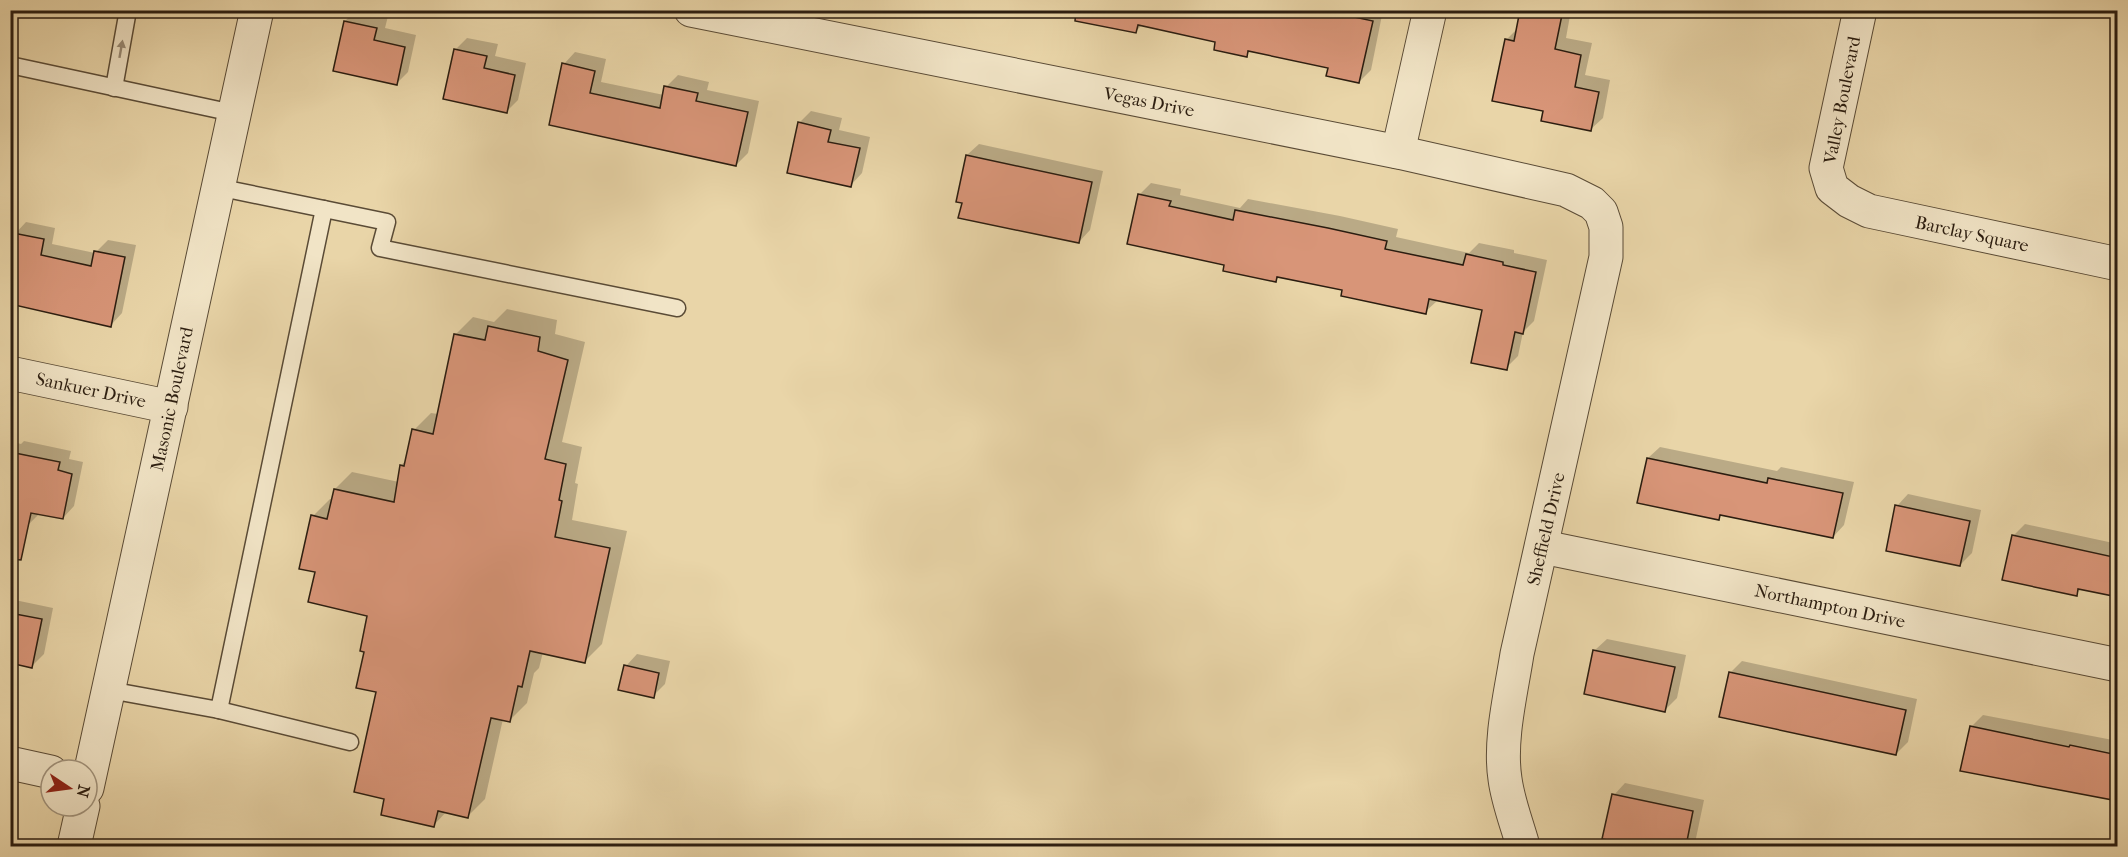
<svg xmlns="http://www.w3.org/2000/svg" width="2128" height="857" viewBox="0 0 2128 857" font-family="'IM FELL French Canon',serif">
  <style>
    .shadow { fill: #0003 }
    .building { fill: #d89578; stroke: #2b1d10; stroke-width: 1.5 }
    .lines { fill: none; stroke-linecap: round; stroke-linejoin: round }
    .service-casing { stroke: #5a4b36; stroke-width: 19 }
    .minor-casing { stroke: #5a4b36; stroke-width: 35 }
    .tertiary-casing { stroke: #5a4b36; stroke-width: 35 }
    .service { stroke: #f1e4c6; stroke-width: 16 }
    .minor { stroke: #f1e4c6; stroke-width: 33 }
    .tertiary { stroke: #f1e4c6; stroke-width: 33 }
    .oneway { fill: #988a74 }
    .labels { text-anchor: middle; stroke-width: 5; stroke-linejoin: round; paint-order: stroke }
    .street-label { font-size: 18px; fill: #2b1d10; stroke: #f1e4c6 }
  </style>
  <rect width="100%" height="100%" fill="#e9d5a8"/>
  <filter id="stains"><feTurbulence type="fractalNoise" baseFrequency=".00333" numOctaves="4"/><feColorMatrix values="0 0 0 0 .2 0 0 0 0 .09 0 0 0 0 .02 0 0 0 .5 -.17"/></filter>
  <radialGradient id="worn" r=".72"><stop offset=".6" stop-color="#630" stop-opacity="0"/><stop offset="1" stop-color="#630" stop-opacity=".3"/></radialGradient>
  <g class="shadow">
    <polygon points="356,10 388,16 385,28 416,35 408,72 397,83 345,21"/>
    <polygon points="1074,10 1383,10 1371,70 1359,82 1329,67 1251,50 1247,55 1217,40 1142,25 1135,32 1106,17"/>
    <polygon points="1522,10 1571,10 1566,38 1592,43 1585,75 1610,80 1603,118 1591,129 1544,110 1506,40 1518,28"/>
    <polygon points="467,38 498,44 495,56 526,63 518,100 507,111 455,50"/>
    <polygon points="575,52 606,59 601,82 664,95 666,87 678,75 709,82 707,90 759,101 748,153 736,165 551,124 564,64"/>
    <polygon points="811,111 842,118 839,130 870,137 862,173 851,185 799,123"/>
    <polygon points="979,144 1103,171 1090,230 1079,242 963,202 967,155"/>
    <polygon points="1151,183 1181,189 1180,195 1240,208 1248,199 1340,216 1398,229 1396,237 1469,253 1479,243 1514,250 1514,253 1547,260 1534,321 1523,332 1518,356 1506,368 1484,309 1437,301 1425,312 1344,289 1280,276 1276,280 1226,263 1139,195"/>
    <polygon points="26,222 55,228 52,244 95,253 108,240 136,245 122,313 111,325 10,303 10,234 14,235"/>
    <polygon points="507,309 557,320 555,334 585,342 562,442 582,447 575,483 578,484 572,520 627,531 602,644 584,662 543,652 539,668 534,673 527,703 510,720 503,719 485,799 468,816 447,811 434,825 386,797 377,691 366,651 369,615 317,570 313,516 330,499 333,499 335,489 352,472 399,482 401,465 407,460 414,430 431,413 438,414 455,335 473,317 494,322"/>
    <polygon points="10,441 21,444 24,441 71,451 69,459 83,462 74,506 63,518 39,514 27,526 10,523"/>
    <polygon points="1660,447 1777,471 1781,467 1854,482 1844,525 1833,537 1722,514 1718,518 1648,458"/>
    <polygon points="1908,494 1981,510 1972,553 1960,565 1897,506"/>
    <polygon points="2025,524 2118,544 2118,595 2082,588 2076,594 2013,536"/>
    <polygon points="10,599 53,608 44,654 32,666 10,662"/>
    <polygon points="1607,639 1686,655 1677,698 1665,710 1585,693 1595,650"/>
    <polygon points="637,654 670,661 665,684 653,696 626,666"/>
    <polygon points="1742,661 1917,699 1908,742 1896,754 1730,673"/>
    <polygon points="1983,715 2118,741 2118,800 1971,727"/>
    <polygon points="1625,783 1704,800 1695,843 1692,846 1646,846 1604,838 1614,795"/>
    <polygon points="1846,841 1870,846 1841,846"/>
  </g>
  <g class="building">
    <polygon points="1076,10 1322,10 1373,21 1359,83 1326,76 1328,68 1248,51 1247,57 1214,50 1215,42 1138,25 1136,33 1075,21"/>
    <polygon points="1520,10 1563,10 1555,49 1581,55 1575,87 1599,92 1591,131 1541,121 1543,111 1492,101 1505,39 1514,41"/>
    <polygon points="344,21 377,28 374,40 405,47 397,85 333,71"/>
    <polygon points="454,49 487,56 484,68 515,75 507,113 443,99"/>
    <polygon points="562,63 595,71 590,93 660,108 664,86 698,93 696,101 748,112 736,166 549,125"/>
    <polygon points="798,122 831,130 828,142 860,148 851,187 787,173"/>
    <polygon points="966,155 1092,182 1079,243 958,218 962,203 956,202"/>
    <polygon points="1138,194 1171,201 1169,206 1233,220 1235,210 1328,228 1387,241 1385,249 1463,265 1466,254 1503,262 1503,265 1536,272 1523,334 1515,332 1507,370 1471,363 1482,310 1429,299 1426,314 1341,296 1342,290 1277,277 1276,282 1223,271 1224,265 1127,244"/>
    <polygon points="13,233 44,239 41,255 91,266 94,251 125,257 111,327 10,304 10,247"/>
    <polygon points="488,326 540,337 538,351 568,360 545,459 566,464 559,500 562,501 555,537 610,548 585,663 530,651 522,687 518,686 510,722 491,718 468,818 438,811 434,827 381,815 384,799 354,792 376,692 356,688 364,652 360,651 367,616 308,602 315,572 299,569 311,515 327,519 334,489 394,502 400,465 404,466 412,429 433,434 454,334 485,340"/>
    <polygon points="10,452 60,462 58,470 72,474 63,519 31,513 21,560 10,559"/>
    <polygon points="1647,458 1767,483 1768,478 1843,493 1833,538 1720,515 1719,520 1637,503"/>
    <polygon points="1895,505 1970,521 1960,566 1886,551"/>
    <polygon points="2012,535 2118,558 2118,597 2078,589 2077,596 2002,580"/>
    <polygon points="10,613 42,619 32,668 10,663"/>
    <polygon points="1593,650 1675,667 1665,712 1584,694"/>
    <polygon points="624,665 659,673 654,698 618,690"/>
    <polygon points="1729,672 1906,710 1896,755 1719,717"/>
    <polygon points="1970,726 2069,747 2070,745 2118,755 2118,801 1960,771"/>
    <polygon points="1612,794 1693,811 1686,846 1639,846 1602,839"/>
  </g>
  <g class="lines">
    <defs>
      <g id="service">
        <polyline points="10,65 233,113"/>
        <polyline points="114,88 128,10"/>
        <polyline points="324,209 387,222 380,248 677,308"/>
        <polyline points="109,690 219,710 324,209 217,187"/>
        <polyline points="219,710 350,742"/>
      </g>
      <g id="minor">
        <path d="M691,10L1398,152L1566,190L1592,203L1601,212L1606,227V257L1517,654C1511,693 1499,740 1505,779C1508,802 1517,824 1523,846"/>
        <polyline points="1860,10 1826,168 1832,188 1849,201 1869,211 2118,264"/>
        <polyline points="1398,152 1430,10"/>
        <polyline points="10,373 171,407"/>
        <polyline points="1543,547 2118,665"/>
        <polyline points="10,763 51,772"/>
      </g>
      <g id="tertiary">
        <polyline points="87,788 257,10"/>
        <polyline points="74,846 83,806"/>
      </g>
    </defs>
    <use href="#service" class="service-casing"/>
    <use href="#minor" class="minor-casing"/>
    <use href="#tertiary" class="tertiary-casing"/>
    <use href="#service" class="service"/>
    <use href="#minor" class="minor"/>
    <use href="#tertiary" class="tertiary"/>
  </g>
  <defs><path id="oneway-solid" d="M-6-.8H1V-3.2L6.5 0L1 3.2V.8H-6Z" transform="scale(1.5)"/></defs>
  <use class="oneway" href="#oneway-solid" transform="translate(121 49) rotate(-80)"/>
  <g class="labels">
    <g class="street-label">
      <text transform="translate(1842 100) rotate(-79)" y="6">Valley Boulevard</text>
      <text transform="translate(1149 102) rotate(11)" y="6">Vegas Drive</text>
      <text transform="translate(1972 234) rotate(12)" y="6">Barclay Square</text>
      <text transform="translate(91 390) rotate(12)" y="6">Sankuer Drive</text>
      <text transform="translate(172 399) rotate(-78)" y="6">Masonic Boulevard</text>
      <text transform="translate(1546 529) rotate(-77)" y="6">Sheffield Drive</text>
      <text transform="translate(1830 606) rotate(12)" y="6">Northampton Drive</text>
    </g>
  </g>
  <rect width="2128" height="857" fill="none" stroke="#e9d5a8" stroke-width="36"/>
  <rect x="12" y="12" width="2104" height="833" fill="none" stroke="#2b1d10" stroke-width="3"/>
  <rect x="18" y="18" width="2092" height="821" fill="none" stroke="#2b1d10" stroke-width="1.5"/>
  <g transform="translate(69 788) rotate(103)"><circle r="28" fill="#f1e4c6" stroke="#a2947d" stroke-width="1.5"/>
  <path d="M0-4.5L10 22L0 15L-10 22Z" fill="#8f2418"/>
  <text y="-9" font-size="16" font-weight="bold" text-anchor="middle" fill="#2b1d10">N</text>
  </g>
  <rect width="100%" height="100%" filter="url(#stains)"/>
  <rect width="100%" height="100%" fill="url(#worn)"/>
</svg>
